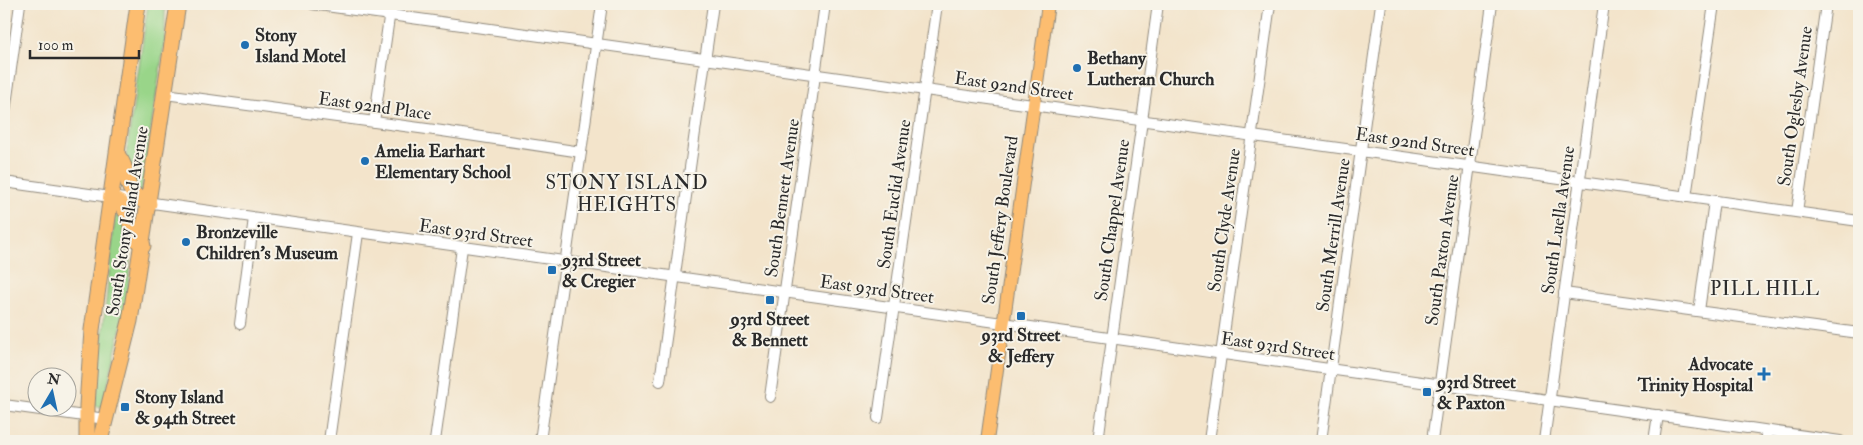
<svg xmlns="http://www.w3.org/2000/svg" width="1863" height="445" viewBox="0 0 1863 445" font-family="'IM FELL Double Pica',serif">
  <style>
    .green { fill: #99d589; stroke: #62805a }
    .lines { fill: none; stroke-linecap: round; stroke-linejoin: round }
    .minor-casing { stroke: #8f887b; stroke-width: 12 }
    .major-casing { stroke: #8f887b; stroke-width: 14 }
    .highway-casing { stroke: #8f887b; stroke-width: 17 }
    .minor { stroke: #fff; stroke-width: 10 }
    .major { stroke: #fcbd6f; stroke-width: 12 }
    .highway { stroke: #fcbd6f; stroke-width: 15 }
    .poi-dot { fill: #1f6fb2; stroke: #f7f3e8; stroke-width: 2 }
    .labels { text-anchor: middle; stroke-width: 4; stroke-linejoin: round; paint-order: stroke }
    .poi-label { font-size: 18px; font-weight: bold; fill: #2b2b2b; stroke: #f7f3e8; text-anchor: start }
    .street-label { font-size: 18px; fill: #2b2b2b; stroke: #f7f3e8 }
    .neighbourhood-label { font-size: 19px; letter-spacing: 1px; fill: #2b2b2b; stroke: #f7f3e8 }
  </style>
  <rect width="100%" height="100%" fill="#f7f3e8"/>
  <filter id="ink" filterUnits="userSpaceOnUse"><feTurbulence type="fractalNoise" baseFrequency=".02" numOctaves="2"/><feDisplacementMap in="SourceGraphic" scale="10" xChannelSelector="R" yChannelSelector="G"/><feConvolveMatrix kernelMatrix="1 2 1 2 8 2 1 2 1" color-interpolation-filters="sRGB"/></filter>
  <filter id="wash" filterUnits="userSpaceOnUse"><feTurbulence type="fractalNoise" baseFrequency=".0096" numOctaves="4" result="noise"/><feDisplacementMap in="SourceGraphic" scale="20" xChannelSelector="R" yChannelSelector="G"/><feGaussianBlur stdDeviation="1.12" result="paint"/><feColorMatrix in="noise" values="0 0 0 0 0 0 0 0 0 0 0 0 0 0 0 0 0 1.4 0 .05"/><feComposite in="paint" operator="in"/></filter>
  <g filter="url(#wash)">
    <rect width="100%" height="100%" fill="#f3e4cb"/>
    <g class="green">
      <polygon points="148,4 165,4 165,39 141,193 136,191 126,156"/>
      <polygon points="115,216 123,217 131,243 128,295 103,407 95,406"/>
    </g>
  </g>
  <g filter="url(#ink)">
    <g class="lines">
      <defs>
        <g id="minor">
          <polyline points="312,4 1859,221"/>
          <polyline points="165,94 442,131 581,152"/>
          <polyline points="4,119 20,4"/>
          <polyline points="374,122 391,4"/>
          <polyline points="4,182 1747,428"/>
          <polyline points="1686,197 1714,4"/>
          <polyline points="1797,212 1826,4"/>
          <polyline points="1564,293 1859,333"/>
          <polyline points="1699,311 1714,201"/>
          <polyline points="240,324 254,218"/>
          <polyline points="660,381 713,4"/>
          <polyline points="770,397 825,4"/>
          <polyline points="4,405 106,419"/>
          <polyline points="878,418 937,4"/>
          <polyline points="1750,428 1840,441"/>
          <polyline points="329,441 358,233"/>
          <polyline points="435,441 462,248"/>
          <polyline points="540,441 602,4"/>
          <polyline points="1098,441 1158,4"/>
          <polyline points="1209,441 1270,4"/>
          <polyline points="1321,441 1381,4"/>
          <polyline points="1432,441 1492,4"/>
          <polyline points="1544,441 1604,4"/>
          <polyline points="1654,441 1658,415"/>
          <polyline points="1765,441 1767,431"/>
        </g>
        <polyline id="major" points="987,441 1048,4"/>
        <g id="highway">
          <path d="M118,156C133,173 118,190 149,204"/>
          <polyline points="111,198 120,203 125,210 129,217 133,236 143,246"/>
          <polyline points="87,441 87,406 92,330 138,4"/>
          <polyline points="100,441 130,321 178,4"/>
        </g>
      </defs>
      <use href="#minor" class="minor-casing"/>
      <use href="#major" class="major-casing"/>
      <use href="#highway" class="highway-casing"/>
      <use href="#minor" class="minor"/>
      <use href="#major" class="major"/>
      <use href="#highway" class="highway"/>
    </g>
  </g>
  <g class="poi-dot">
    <circle cx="245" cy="45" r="5"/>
    <circle cx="1077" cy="68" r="5"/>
    <circle cx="365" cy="161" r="5"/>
    <circle cx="186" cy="242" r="5"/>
    <rect x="547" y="265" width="10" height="10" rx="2.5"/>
    <rect x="765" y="295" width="10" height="10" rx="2.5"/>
    <rect x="1016" y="311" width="10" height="10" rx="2.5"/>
    <path d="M1761.5 366.5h5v5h5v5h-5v5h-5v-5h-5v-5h5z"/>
    <rect x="1422" y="387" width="10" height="10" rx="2.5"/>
    <rect x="120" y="402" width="10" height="10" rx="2.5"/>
  </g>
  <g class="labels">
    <g class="poi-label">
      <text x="255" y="41">Stony<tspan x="255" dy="21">Island Motel</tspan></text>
      <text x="1087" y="64">Bethany<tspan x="1087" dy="21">Lutheran Church</tspan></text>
      <text x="375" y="157">Amelia Earhart<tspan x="375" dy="21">Elementary School</tspan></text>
      <text x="196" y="238">Bronzeville<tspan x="196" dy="21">Children's Museum</tspan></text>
      <text x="562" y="266">93rd Street<tspan x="562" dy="21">&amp; Cregier</tspan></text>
      <text x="770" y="325" text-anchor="middle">93rd Street<tspan x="770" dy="21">&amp; Bennett</tspan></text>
      <text x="1021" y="341" text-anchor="middle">93rd Street<tspan x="1021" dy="21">&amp; Jeffery</tspan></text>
      <text x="1753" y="370" text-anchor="end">Advocate<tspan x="1753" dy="21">Trinity Hospital</tspan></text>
      <text x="1437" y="388">93rd Street<tspan x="1437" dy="21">&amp; Paxton</tspan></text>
      <text x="135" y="403">Stony Island<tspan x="135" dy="21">&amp; 94th Street</tspan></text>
    </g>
    <g class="street-label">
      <text transform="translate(1014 86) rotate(8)" y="6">East 92nd Street</text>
      <text transform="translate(375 106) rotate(8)" y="6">East 92nd Place</text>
      <text transform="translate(1795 106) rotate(-82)" y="6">South Oglesby Avenue</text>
      <text transform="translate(1415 142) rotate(8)" y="6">East 92nd Street</text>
      <text transform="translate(894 194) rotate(-82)" y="6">South Euclid Avenue</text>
      <text transform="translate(782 198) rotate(-82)" y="6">South Bennett Avenue</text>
      <text transform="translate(1000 220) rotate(-82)" y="6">South Jeffery Boulevard</text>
      <text transform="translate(1112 220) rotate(-82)" y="6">South Chappel Avenue</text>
      <text transform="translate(1224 220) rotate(-82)" y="6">South Clyde Avenue</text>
      <text transform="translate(1558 220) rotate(-82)" y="6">South Luella Avenue</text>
      <text transform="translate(127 221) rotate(-81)" y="6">South Stony Island Avenue</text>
      <text transform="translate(476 233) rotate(8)" y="6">East 93rd Street</text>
      <text transform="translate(1333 235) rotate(-82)" y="6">South Merrill Avenue</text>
      <text transform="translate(1442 250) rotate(-82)" y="6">South Paxton Avenue</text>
      <text transform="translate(877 289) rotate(8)" y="6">East 93rd Street</text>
      <text transform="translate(1278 346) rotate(8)" y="6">East 93rd Street</text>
    </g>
    <g class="neighbourhood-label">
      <text x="627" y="189">STONY ISLAND<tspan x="627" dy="22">HEIGHTS</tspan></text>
      <text x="1765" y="295">PILL HILL</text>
    </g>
  </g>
  <rect width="1863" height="445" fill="none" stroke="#f7f3e8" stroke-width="20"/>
  <g transform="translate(52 392) rotate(9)"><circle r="24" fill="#f7f3e8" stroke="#a5a39c"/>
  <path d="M0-4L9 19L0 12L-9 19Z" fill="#1f6fb2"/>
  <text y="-8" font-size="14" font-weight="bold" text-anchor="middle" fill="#2b2b2b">N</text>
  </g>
  <path d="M30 50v8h109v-8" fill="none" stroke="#2b2b2b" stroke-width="2.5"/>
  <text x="38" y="50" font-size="15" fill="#2b2b2b" stroke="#f7f3e8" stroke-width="4" paint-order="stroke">100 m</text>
</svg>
